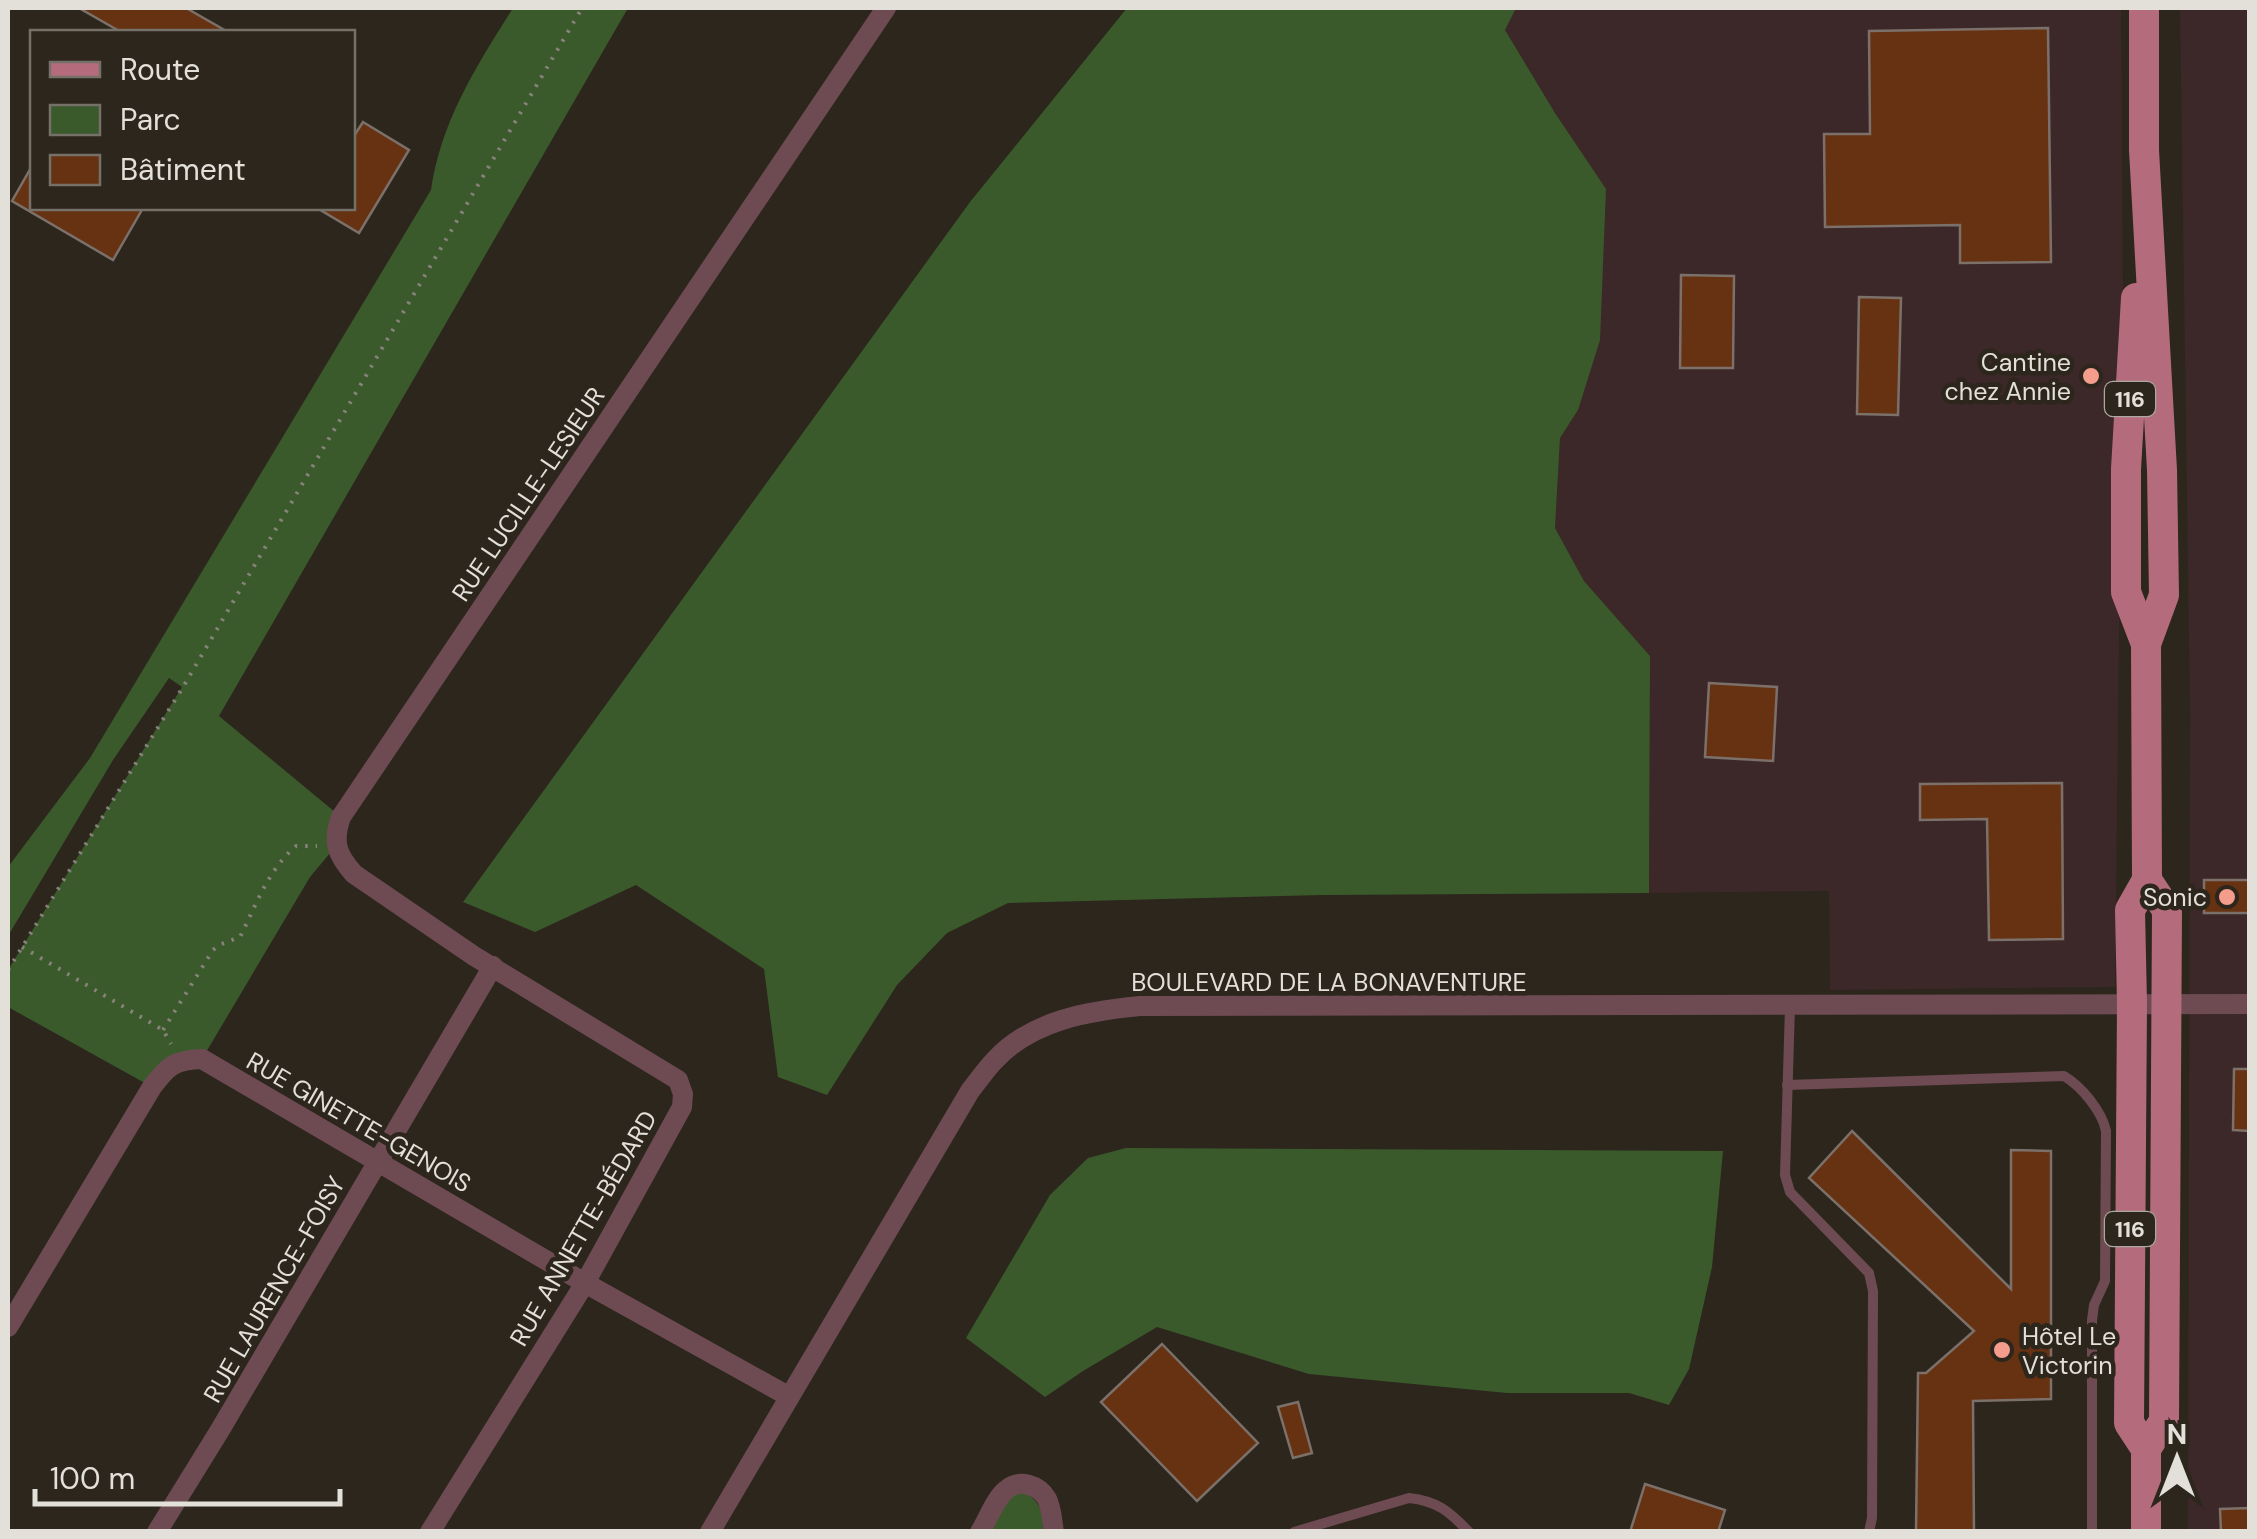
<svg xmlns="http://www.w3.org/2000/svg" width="2257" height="1539" viewBox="0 0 2257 1539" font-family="'DM Sans',sans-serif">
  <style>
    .commercial { fill: #3c2828 }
    .green { fill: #3b5a2c }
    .building { fill: #673212; stroke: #7c706a; stroke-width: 2.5 }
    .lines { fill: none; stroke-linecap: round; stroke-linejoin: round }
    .path { stroke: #87827a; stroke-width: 4; stroke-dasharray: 2.5 8; stroke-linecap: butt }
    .service { stroke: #6e4b52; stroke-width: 10 }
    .minor { stroke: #6e4b52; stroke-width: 20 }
    .primary { stroke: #b46c7c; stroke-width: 30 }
    .poi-dot { fill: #f49d8d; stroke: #2c261d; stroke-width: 4 }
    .labels { text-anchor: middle; stroke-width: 9; stroke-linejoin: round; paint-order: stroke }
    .shield { fill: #2c261d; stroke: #aca8a1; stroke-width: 2.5 }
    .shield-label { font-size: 22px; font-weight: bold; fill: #e3dfd9 }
    .poi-label { font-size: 25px; fill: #e3dfd9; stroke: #2c261d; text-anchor: end }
    .street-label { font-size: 25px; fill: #e3dfd9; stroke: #2c261d }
  </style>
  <rect width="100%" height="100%" fill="#2c261d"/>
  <g class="commercial">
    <polygon points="1516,8 2121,8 2123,295 2115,987 1830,990 1829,891 1649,893 1650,656 1584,581 1555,528 1560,438 1578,410 1606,190 1555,113 1505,30"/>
    <polygon points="2180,8 2250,8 2249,1532 2188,1531 2190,711"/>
  </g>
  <g class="green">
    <path d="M513,8H628L219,716L341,817L336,846L310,877L202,1059L152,1087L8,1007V970L182,687L169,678L113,760L8,936V867L90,758L431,190C441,121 477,65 513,8Z"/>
    <polygon points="1127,8 1516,8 1505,30 1555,113 1606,189 1600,340 1578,410 1560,438 1555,528 1584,581 1650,656 1649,893 1323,895 1008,903 947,933 897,985 827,1095 778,1077 764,969 636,885 535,932 463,902 970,202"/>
    <polygon points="1126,1148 1723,1151 1712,1267 1689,1369 1669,1405 1629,1393 1507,1393 1309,1374 1157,1327 1083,1371 1045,1397 966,1338 1050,1195 1088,1158"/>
    <path d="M1016,1493H1026C1041,1503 1044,1514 1043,1531L987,1532L1002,1503Z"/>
  </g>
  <g class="building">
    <polygon points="79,8 186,8 228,32 121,32"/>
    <polygon points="2048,28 2051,262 1960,263 1960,225 1825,227 1824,134 1870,134 1869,31"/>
    <polygon points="363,122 409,150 359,233 317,208 352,208 352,139"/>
    <polygon points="32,166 32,208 143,208 113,260 12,201"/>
    <polygon points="1681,275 1734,276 1733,368 1680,368"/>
    <polygon points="1859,297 1901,298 1898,415 1857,414"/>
    <polygon points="1709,683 1777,687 1773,761 1705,757"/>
    <polygon points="2062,783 2063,939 1989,940 1987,819 1920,820 1920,784"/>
    <rect x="2204" y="880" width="46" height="33"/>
    <polygon points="2234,1069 2250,1069 2250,1131 2233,1130"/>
    <polygon points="1852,1131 2011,1289 2011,1150 2051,1151 2051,1399 1973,1401 1974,1532 1916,1532 1918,1373 1926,1373 1974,1331 1809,1178"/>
    <polygon points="1162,1344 1258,1443 1197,1501 1101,1402"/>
    <polygon points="1298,1402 1312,1453 1293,1458 1278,1407"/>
    <polygon points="1645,1484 1725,1510 1718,1532 1630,1532"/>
    <polygon points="2250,1508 2250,1532 2221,1532 2220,1509"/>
  </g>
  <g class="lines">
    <g class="path">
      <polyline points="22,947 163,1030 171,1044"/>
      <polyline points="8,970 183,687 582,8"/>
      <path d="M163,1030L213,950L219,945L240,937C256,905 268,870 296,846H317"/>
    </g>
    <g class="service">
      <polyline points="1790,1006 1785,1175 1790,1192 1869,1273 1873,1291 1872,1518 1869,1532"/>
      <path d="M1787,1085L2064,1076C2081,1086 2102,1111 2106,1131L2105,1281L2094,1305L2092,1320V1532"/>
      <path d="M1294,1532L1409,1498C1437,1501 1449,1511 1469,1532"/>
    </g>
    <g class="minor">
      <path d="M8,1327L152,1087C168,1066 174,1060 202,1059L585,1283L788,1396"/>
      <polyline points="157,1532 220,1430 493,966"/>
      <path d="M430,1532L585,1283L682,1107L683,1094L678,1080L474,956L354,874C337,855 332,842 341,817L886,8"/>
      <path d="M710,1532L970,1091C979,1080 986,1069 995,1060C1032,1020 1089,1011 1140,1006L2250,1004"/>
      <path d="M980,1532C988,1519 995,1499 1006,1490C1019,1478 1039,1485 1047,1499C1052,1509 1052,1521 1054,1532"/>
    </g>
    <g class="primary">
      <polyline points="2144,8 2144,150 2162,470 2164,595 2146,644 2147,880 2130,910 2132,1004 2129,1423 2146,1449"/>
      <polyline points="2136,298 2126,469 2126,592 2146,644"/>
      <polyline points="2146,1532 2146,1449 2164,1421 2167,910 2147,880"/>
    </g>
  </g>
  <g class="poi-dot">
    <circle cx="2091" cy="376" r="10"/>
    <circle cx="2227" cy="897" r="10"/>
    <circle cx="2002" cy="1350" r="10"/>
  </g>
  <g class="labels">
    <g class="shield">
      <rect x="2105" y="382" width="50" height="34" rx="8"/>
      <rect x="2105" y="1212" width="50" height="34" rx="8"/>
    </g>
    <g class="shield-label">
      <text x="2130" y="407">116</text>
      <text x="2130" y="1237">116</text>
    </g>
    <g class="poi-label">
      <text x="2071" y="371">Cantine<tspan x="2071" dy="29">chez Annie</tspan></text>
      <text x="2207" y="906">Sonic</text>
      <text x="2022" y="1345" text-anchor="start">Hôtel Le<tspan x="2022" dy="29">Victorin</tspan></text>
    </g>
    <g class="street-label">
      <text transform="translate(528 494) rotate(-56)" y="9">RUE LUCILLE-LESIEUR</text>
      <text x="1329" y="991">BOULEVARD DE LA BONAVENTURE</text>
      <text transform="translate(359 1122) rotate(30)" y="9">RUE GINETTE-GENOIS</text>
      <text transform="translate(583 1228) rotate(-60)" y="9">RUE ANNETTE-BÉDARD</text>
      <text transform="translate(274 1289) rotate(-60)" y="9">RUE LAURENCE-FOISY</text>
    </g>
  </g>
  <rect width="2257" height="1539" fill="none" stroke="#e3dfd9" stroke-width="20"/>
  <rect x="30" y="30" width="325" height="180" fill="#2c261d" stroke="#757068" stroke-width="2.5"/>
  <rect x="50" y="62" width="50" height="15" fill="#b46c7c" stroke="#757068" stroke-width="2.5"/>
  <text x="120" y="80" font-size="30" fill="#e3dfd9">Route</text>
  <rect x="50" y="105" width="50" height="30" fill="#3b5a2c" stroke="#757068" stroke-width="2.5"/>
  <text x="120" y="130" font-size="30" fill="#e3dfd9">Parc</text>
  <rect x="50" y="155" width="50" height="30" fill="#673212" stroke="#757068" stroke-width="2.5"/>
  <text x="120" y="180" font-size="30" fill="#e3dfd9">Bâtiment</text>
  <g transform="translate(2177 1459)" stroke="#2c261d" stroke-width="8" paint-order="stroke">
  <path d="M0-8L18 38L0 25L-18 38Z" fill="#e3dfd9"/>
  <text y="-15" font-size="28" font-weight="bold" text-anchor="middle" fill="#e3dfd9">N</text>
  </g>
  <path d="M35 1489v15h305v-15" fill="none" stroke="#e3dfd9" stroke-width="5"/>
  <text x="50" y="1489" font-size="30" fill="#e3dfd9" stroke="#2c261d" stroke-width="8" paint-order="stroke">100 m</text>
</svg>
